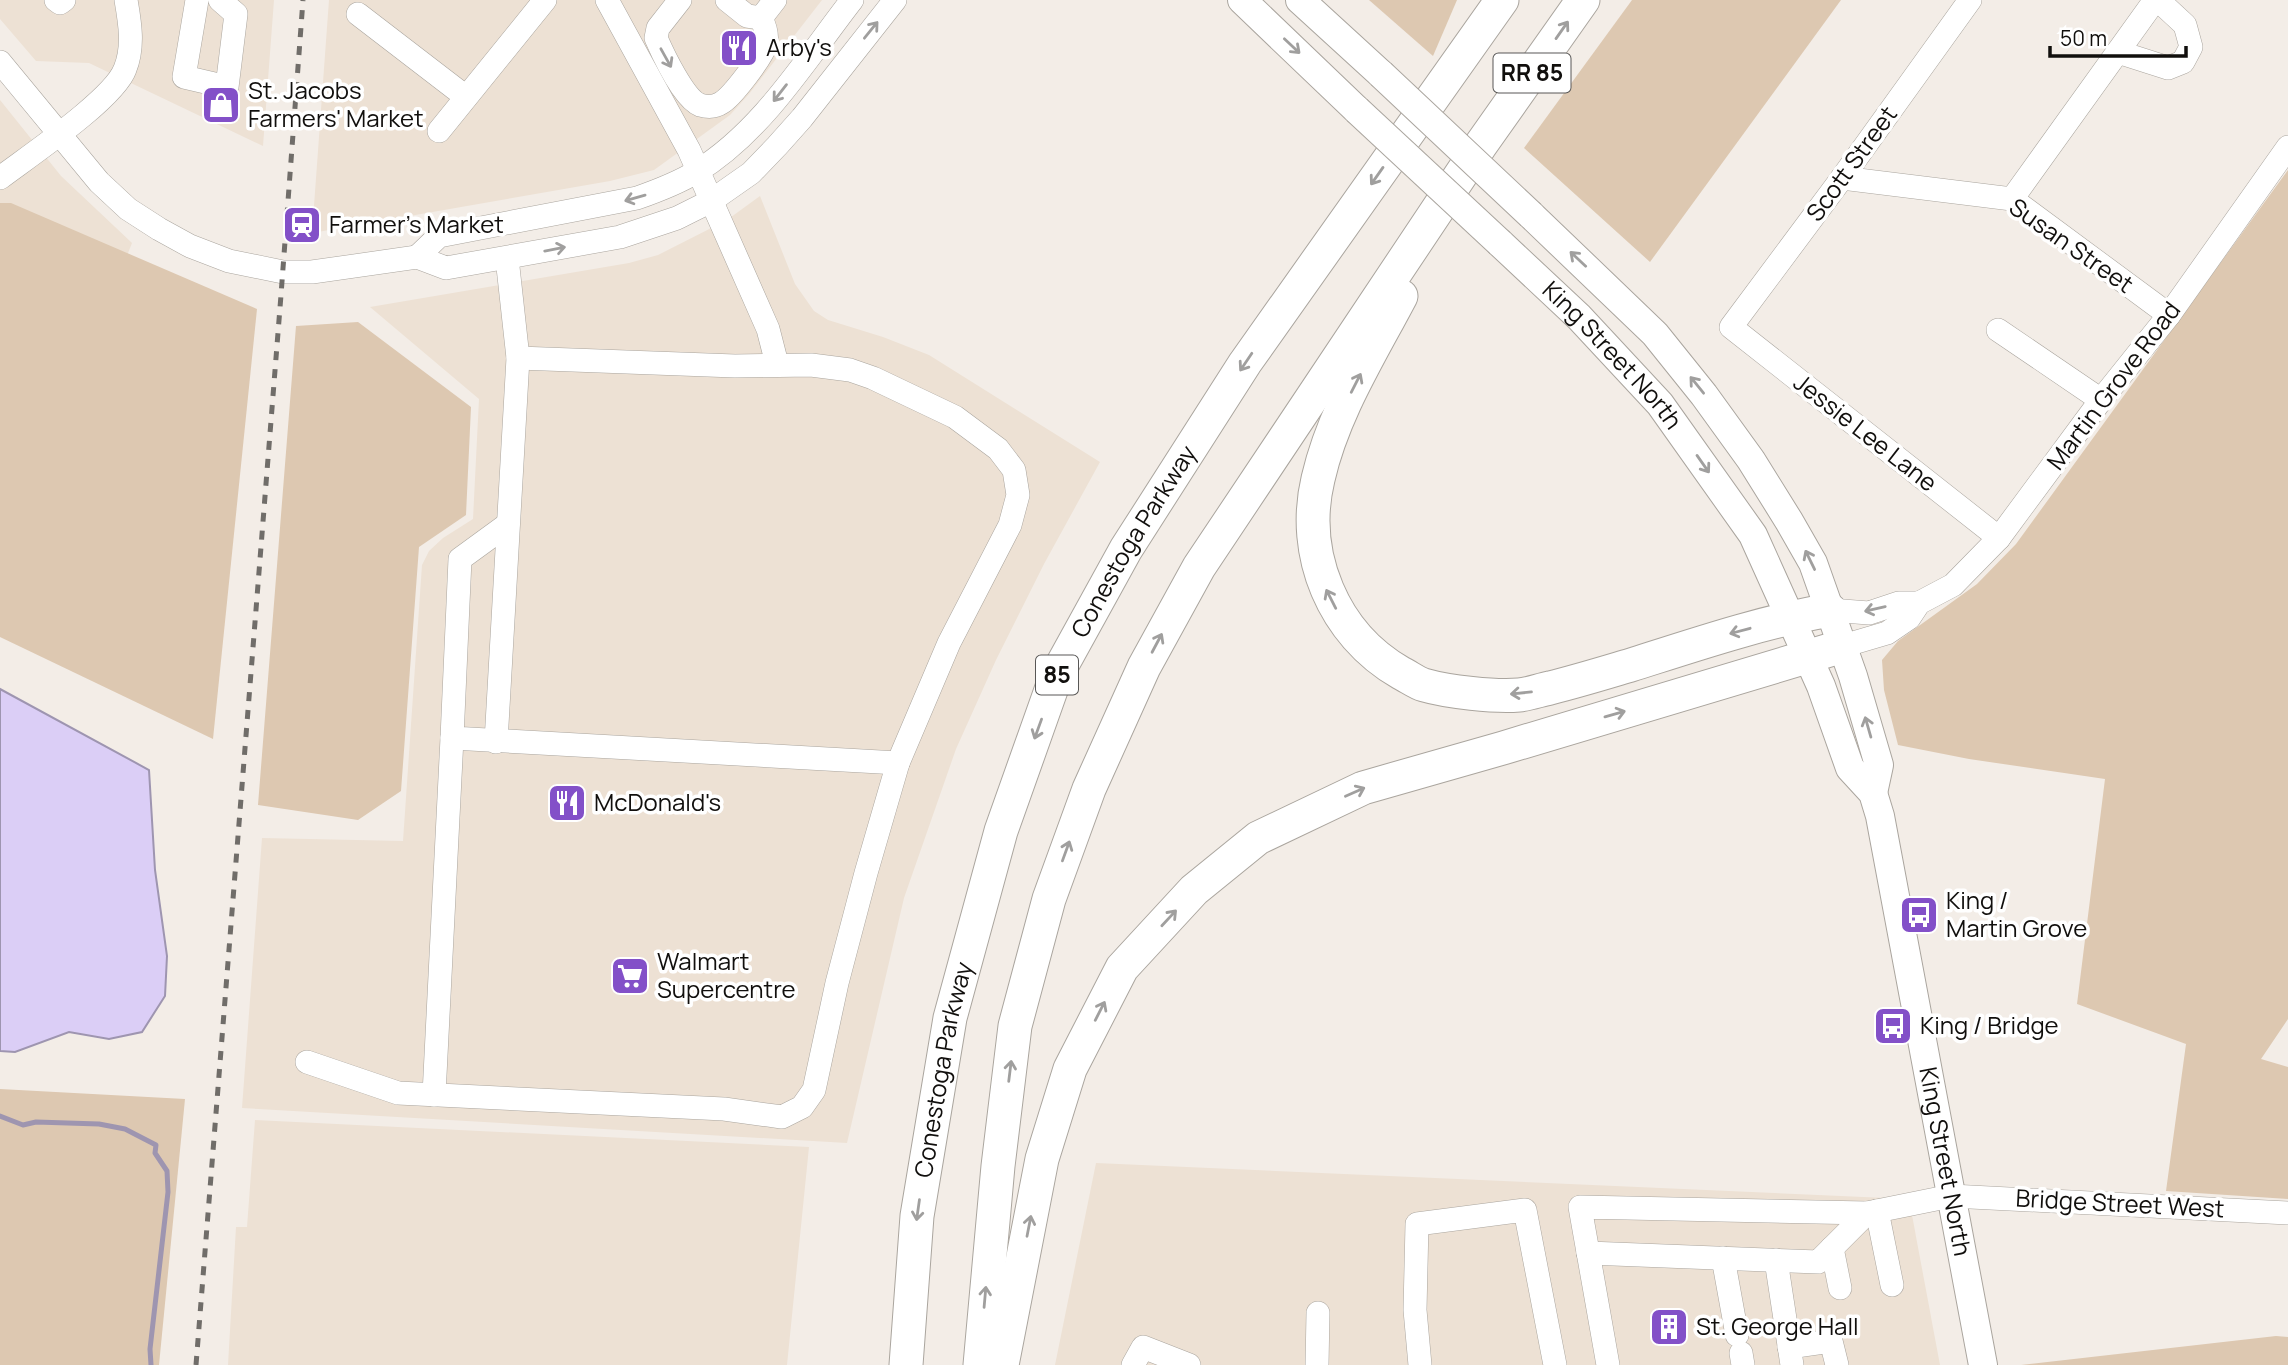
<svg xmlns="http://www.w3.org/2000/svg" width="2288" height="1365" viewBox="0 0 2288 1365" font-family="Manrope,sans-serif">
  <style>
    .built { fill: #ede1d4 }
    .green { fill: #ddc8b1 }
    .water { fill: #dbcef6; stroke: #9e95b0; stroke-width: 2 }
    .lines { fill: none; stroke-linecap: round; stroke-linejoin: round }
    .stream { stroke: #9e95b0; stroke-width: 5 }
    .minor-casing { stroke: #aaa59e; stroke-width: 24 }
    .major-casing { stroke: #aaa59e; stroke-width: 30 }
    .highway-casing { stroke: #aaa59e; stroke-width: 35 }
    .minor { stroke: #fff; stroke-width: 23 }
    .major { stroke: #fff; stroke-width: 28 }
    .highway { stroke: #fff; stroke-width: 33 }
    .rail { stroke: #706d69; stroke-width: 5; stroke-dasharray: 9 9; stroke-linecap: butt }
    .major-bridge-casing { stroke: #aaa59e; stroke-width: 30; stroke-linecap: butt }
    .major-bridge { stroke: #fff; stroke-width: 28 }
    .oneway { stroke: #a09f9e }
    .labels { text-anchor: middle; stroke-width: 7; stroke-linejoin: round; paint-order: stroke }
    .shield { fill: #fff; stroke: #585756; stroke-width: 2 }
    .shield-label { font-size: 23px; font-weight: bold; fill: #110f0d }
    .poi-label { font-size: 24px; fill: #110f0d; stroke: #fff; text-anchor: start }
    .street-label { font-size: 24px; fill: #110f0d; stroke: #fff }
  </style>
  <rect width="100%" height="100%" fill="#f3ede7"/>
  <g class="built">
    <polygon points="0,0 274,0 263,146 89,63 36,61 0,19"/>
    <polygon points="329,0 822,0 749,94 730,115 654,170 610,181 312,233"/>
    <polygon points="0,100 61,176 132,243 124,263 0,205"/>
    <polygon points="760,196 795,284 814,311 828,320 883,337 929,355 1100,462 1044,564 996,660 956,749 904,898 847,1143 242,1108 262,838 403,841 422,565 429,551 443,538 473,519 479,399 370,307 629,263 658,255 727,220"/>
    <polygon points="255,1120 809,1147 787,1365 228,1365 236,1227 247,1227"/>
    <polygon points="1096,1163 1909,1199 1940,1365 1055,1365"/>
  </g>
  <g class="green">
    <polygon points="1369,0 1457,0 1433,56"/>
    <polygon points="1632,0 1841,0 1650,262 1524,148"/>
    <polygon points="2288,170 2288,1019 2261,1059 2288,1067 2288,1199 2166,1191 2186,1044 2077,1004 2105,779 1969,759 1898,745 1884,690 1882,660 1898,641 1977,584 2016,544"/>
    <polygon points="0,203 11,203 257,309 213,739 0,637"/>
    <polygon points="358,322 471,407 466,515 419,547 401,791 358,820 258,805 296,326"/>
    <polygon points="0,1089 185,1099 159,1365 0,1365"/>
    <polygon points="2276,1336 2288,1337 2288,1365 2021,1365"/>
  </g>
  <polygon class="water" points="0,689 149,770 155,870 167,956 165,996 142,1032 109,1039 69,1032 15,1052 0,1051"/>
  <g class="lines">
    <polyline class="stream" points="0,1116 23,1125 36,1122 99,1124 125,1129 156,1145 155,1153 167,1171 168,1192 150,1349 151,1365"/>
    <defs>
      <g id="minor">
        <polyline points="56,0 60,3 64,0"/>
        <polyline points="197,0 184,77 227,87 236,14 220,0"/>
        <polyline points="607,0 689,150 768,329 777,364"/>
        <path d="M680,0L658,28L656,38C663,54 684,99 700,105C707,107 715,107 721,103C732,97 763,56 766,44C768,34 765,26 761,18"/>
        <polyline points="727,0 747,16 761,18 775,0"/>
        <polyline points="1970,0 1842,178 1731,327 1999,538"/>
        <polyline points="358,14 466,97"/>
        <polyline points="2118,52 2168,68 2183,62 2191,47 2185,25 2158,0"/>
        <polyline points="0,62 99,182 128,209 159,229 190,246 229,261 283,272 312,272 417,257 446,268 620,237 677,218 711,201 751,173 777,146 802,118 895,0"/>
        <polyline points="439,131 545,0"/>
        <path d="M0,178C29,156 114,99 125,69C134,47 130,23 126,0"/>
        <polyline points="1842,178 2012,199 2169,315"/>
        <polyline points="2012,199 2155,0"/>
        <path d="M417,257L439,236L637,198C657,191 678,183 696,172C762,132 806,59 852,0"/>
        <polyline points="1998,330 2101,400"/>
        <polyline points="508,524 460,559 452,738 898,763"/>
        <polyline points="1830,610 1869,613 1899,603 1919,603"/>
        <polyline points="1843,646 1887,633 1909,618 1919,603 1953,585 1999,538 2101,400 2169,315 2288,147"/>
        <polyline points="496,742 518,358 507,258"/>
        <polyline points="307,1062 398,1093 724,1109 782,1117 802,1107 814,1090 837,983 866,873 898,763 949,643 1010,525 1018,495 1014,470 998,449 955,417 873,378 850,370 811,365 735,366 518,358"/>
        <polyline points="434,1095 452,738"/>
        <polyline points="1877,1211 1892,1285"/>
        <polyline points="1832,1248 1840,1288"/>
        <polyline points="1588,1253 1818,1262 1867,1213"/>
        <polyline points="1723,1258 1737,1335"/>
        <polyline points="1776,1260 1792,1365"/>
        <polyline points="1789,1347 1831,1341 1837,1365"/>
        <polyline points="1741,1353 1743,1365"/>
        <polyline points="1133,1365 1143,1347 1189,1365"/>
        <polyline points="1317,1365 1318,1313"/>
        <polyline points="1420,1365 1415,1310 1417,1224 1525,1210 1555,1365"/>
        <polyline points="1608,1365 1580,1207 1867,1213 1951,1196 2288,1213"/>
      </g>
      <g id="major">
        <polyline points="1242,0 1357,110"/>
        <polyline points="1300,0 1381,74"/>
        <polyline points="1531,215 1655,334 1704,395 1751,460 1789,521 1813,563 1853,676 1879,765 1873,793"/>
        <path id="s1" d="M1500,243L1579,317L1660,404L1753,535L1821,686L1850,768L1873,793L1880,816L1983,1365"/>
      </g>
      <g id="highway">
        <path d="M1401,296C1370,355 1333,413 1318,479C1300,554 1333,634 1401,673C1409,677 1417,683 1424,685C1448,692 1495,697 1519,695C1529,694 1540,690 1550,688C1578,681 1604,673 1631,665C1697,644 1762,622 1830,610"/>
        <path id="s2" d="M906,1365L917,1216L950,1018L1001,831L1056,676L1126,549L1245,363L1502,0"/>
        <polyline points="980,1365 998,1166 1015,1026 1049,899 1089,789 1144,667 1199,567 1480,146 1583,0"/>
        <polyline points="1002,1365 1042,1159 1070,1069 1122,968 1194,890 1258,838 1363,788 1503,748 1843,646"/>
      </g>
    </defs>
    <use href="#minor" class="minor-casing"/>
    <use href="#major" class="major-casing"/>
    <use href="#highway" class="highway-casing"/>
    <use href="#minor" class="minor"/>
    <use href="#major" class="major"/>
    <use href="#highway" class="highway"/>
    <polyline class="rail" points="196,1365 281,295 303,0"/>
    <defs>
      <g id="major-bridge">
        <polyline points="1381,74 1531,215"/>
        <polyline points="1357,110 1500,243"/>
      </g>
    </defs>
    <use href="#major-bridge" class="major-bridge-casing"/>
    <use href="#major-bridge" class="major-bridge"/>
  </g>
  <defs><path id="oneway-shaft" d="M-6 0H5M1.5-3L5.5 0L1.5 3" fill="none" stroke-width="1.6" stroke-linecap="round" stroke-linejoin="round" transform="scale(1.75)"/></defs>
  <g class="oneway">
    <use href="#oneway-shaft" transform="translate(871 30) rotate(-51)"/>
    <use href="#oneway-shaft" transform="translate(1562 30) rotate(-55)"/>
    <use href="#oneway-shaft" transform="translate(1292 46) rotate(43)"/>
    <use href="#oneway-shaft" transform="translate(666 58) rotate(61)"/>
    <use href="#oneway-shaft" transform="translate(780 93) rotate(128)"/>
    <use href="#oneway-shaft" transform="translate(1377 176) rotate(125)"/>
    <use href="#oneway-shaft" transform="translate(635 198) rotate(164)"/>
    <use href="#oneway-shaft" transform="translate(555 249) rotate(-11)"/>
    <use href="#oneway-shaft" transform="translate(1578 259) rotate(-137)"/>
    <use href="#oneway-shaft" transform="translate(1246 362) rotate(124)"/>
    <use href="#oneway-shaft" transform="translate(1356 383) rotate(-63)"/>
    <use href="#oneway-shaft" transform="translate(1697 385) rotate(-129)"/>
    <use href="#oneway-shaft" transform="translate(1703 464) rotate(55)"/>
    <use href="#oneway-shaft" transform="translate(1810 560) rotate(-116)"/>
    <use href="#oneway-shaft" transform="translate(1331 599) rotate(-117)"/>
    <use href="#oneway-shaft" transform="translate(1875 609) rotate(167)"/>
    <use href="#oneway-shaft" transform="translate(1740 631) rotate(165)"/>
    <use href="#oneway-shaft" transform="translate(1157 643) rotate(-62)"/>
    <use href="#oneway-shaft" transform="translate(1521 693) rotate(174)"/>
    <use href="#oneway-shaft" transform="translate(1615 714) rotate(-16)"/>
    <use href="#oneway-shaft" transform="translate(1868 727) rotate(-106)"/>
    <use href="#oneway-shaft" transform="translate(1038 729) rotate(110)"/>
    <use href="#oneway-shaft" transform="translate(1355 792) rotate(-24)"/>
    <use href="#oneway-shaft" transform="translate(1066 851) rotate(-70)"/>
    <use href="#oneway-shaft" transform="translate(1169 918) rotate(-47)"/>
    <use href="#oneway-shaft" transform="translate(1100 1011) rotate(-63)"/>
    <use href="#oneway-shaft" transform="translate(1010 1071) rotate(-83)"/>
    <use href="#oneway-shaft" transform="translate(918 1210) rotate(98)"/>
    <use href="#oneway-shaft" transform="translate(1029 1226) rotate(-79)"/>
    <use href="#oneway-shaft" transform="translate(985 1297) rotate(-85)"/>
  </g>
  <defs>
    <symbol id="restaurant-square" viewBox="-11 -11 22 22"><rect x="-9" y="-9" width="18" height="18" rx="4" fill="#8350c8" stroke="#fff"/><path d="M-5-6h1v4h1v-4h1v4h1v-4h1v5L-1.5 .5V6h-2V.5L-5-1ZM5-6V6H3V1.5H1.5Q1.5-4 5-6Z" fill="#fff"/></symbol>
    <symbol id="shop-square" viewBox="-11 -11 22 22"><rect x="-9" y="-9" width="18" height="18" rx="4" fill="#8350c8" stroke="#fff"/><path d="M-5-2.5h2.3a2.7 3.5 0 0 1 5.4 0H5L5.5 6h-11ZM-1.5-2.5h3a1.5 2.3 0 0 0-3 0Z" fill="#fff"/></symbol>
    <symbol id="station-square" viewBox="-11 -11 22 22"><rect x="-9" y="-9" width="18" height="18" rx="4" fill="#8350c8" stroke="#fff"/><path d="M-3-6H3Q5-6 5-4V2Q5 4 3 4L4.5 6H3L1.5 4h-3L-3 6H-4.5L-3 4Q-5 4-5 2V-4Q-5-6-3-6ZM-3.5-4v3h7v-3ZM-3.5 1v1.5H-2V1ZM2 1v1.5H3.5V1Z" fill="#fff"/></symbol>
    <symbol id="bus-square" viewBox="-11 -11 22 22"><rect x="-9" y="-9" width="18" height="18" rx="4" fill="#8350c8" stroke="#fff"/><path d="M-5-6H5V4H4V6H2V4H-2V6H-4V4H-5ZM-3.5-4V0h7V-4ZM-3.5 1.2v1.5H-2V1.2ZM2 1.2v1.5H3.5V1.2Z" fill="#fff"/></symbol>
    <symbol id="supermarket-square" viewBox="-11 -11 22 22"><rect x="-9" y="-9" width="18" height="18" rx="4" fill="#8350c8" stroke="#fff"/><path d="M-6-5.5h2.5l.6 2H6L4.5 2H-2.5L-4.4-4H-6ZM-1.5 3.2a1.3 1.3 0 1 0 .1 0ZM3 3.2a1.3 1.3 0 1 0 .1 0Z" fill="#fff"/></symbol>
    <symbol id="building-square" viewBox="-11 -11 22 22"><rect x="-9" y="-9" width="18" height="18" rx="4" fill="#8350c8" stroke="#fff"/><path d="M-4-6H4V6H1V3H-1V6H-4ZM-2.5-4.3h1.7v1.8h-1.7ZM.8-4.3h1.7v1.8H.8ZM-2.5-1h1.7V.8h-1.7ZM.8-1h1.7V.8H.8Z" fill="#fff"/></symbol>
  </defs>
  <g fill-rule="evenodd">
    <use href="#restaurant-square" x="717" y="26" width="44" height="44"/>
    <use href="#shop-square" x="199" y="83" width="44" height="44"/>
    <use href="#station-square" x="280" y="203" width="44" height="44"/>
    <use href="#restaurant-square" x="545" y="781" width="44" height="44"/>
    <use href="#bus-square" x="1897" y="893" width="44" height="44"/>
    <use href="#supermarket-square" x="608" y="954" width="44" height="44"/>
    <use href="#bus-square" x="1871" y="1004" width="44" height="44"/>
    <use href="#building-square" x="1647" y="1305" width="44" height="44"/>
  </g>
  <g class="labels">
    <g class="shield">
      <rect x="1493.5" y="53.5" width="77" height="39" rx="5"/>
      <rect x="1036" y="655.5" width="42" height="39" rx="5"/>
    </g>
    <g class="shield-label">
      <text x="1532" y="81">RR 85</text>
      <text x="1057" y="683">85</text>
    </g>
    <g class="poi-label">
      <text x="766" y="56">Arby's</text>
      <text x="248" y="99">St. Jacobs<tspan x="248" dy="28">Farmers' Market</tspan></text>
      <text x="329" y="233">Farmer's Market</text>
      <text x="594" y="811">McDonald's</text>
      <text x="1946" y="909">King /<tspan x="1946" dy="28">Martin Grove</tspan></text>
      <text x="657" y="970">Walmart<tspan x="657" dy="28">Supercentre</tspan></text>
      <text x="1920" y="1034">King / Bridge</text>
      <text x="1696" y="1335">St. George Hall</text>
    </g>
    <g class="street-label">
      <text transform="translate(1852 164) rotate(-54)" y="8">Scott Street</text>
      <text transform="translate(2071 246) rotate(35)" y="8">Susan Street</text>
      <text dy="8" stroke="none"><textPath href="#s1" startOffset="159">King Street North</textPath></text>
      <text transform="translate(2114 386) rotate(-53)" y="8">Martin Grove Road</text>
      <text transform="translate(1865 433) rotate(38)" y="8">Jessie Lee Lane</text>
      <text dy="8" stroke="none"><textPath href="#s2" startOffset="864">Conestoga Parkway</textPath></text>
      <text dy="8" stroke="none"><textPath href="#s2" startOffset="298">Conestoga Parkway</textPath></text>
      <text dy="8" stroke="none"><textPath href="#s1" startOffset="1050">King Street North</textPath></text>
      <text transform="translate(2120 1204) rotate(3)" y="8">Bridge Street West</text>
    </g>
  </g>
  <path d="M2050 46v10h136v-10" fill="none" stroke="#110f0d" stroke-width="3.5"/>
  <text x="2060" y="46" font-size="21" fill="#110f0d" stroke="#ffffff" stroke-width="5" paint-order="stroke">50 m</text>
</svg>
